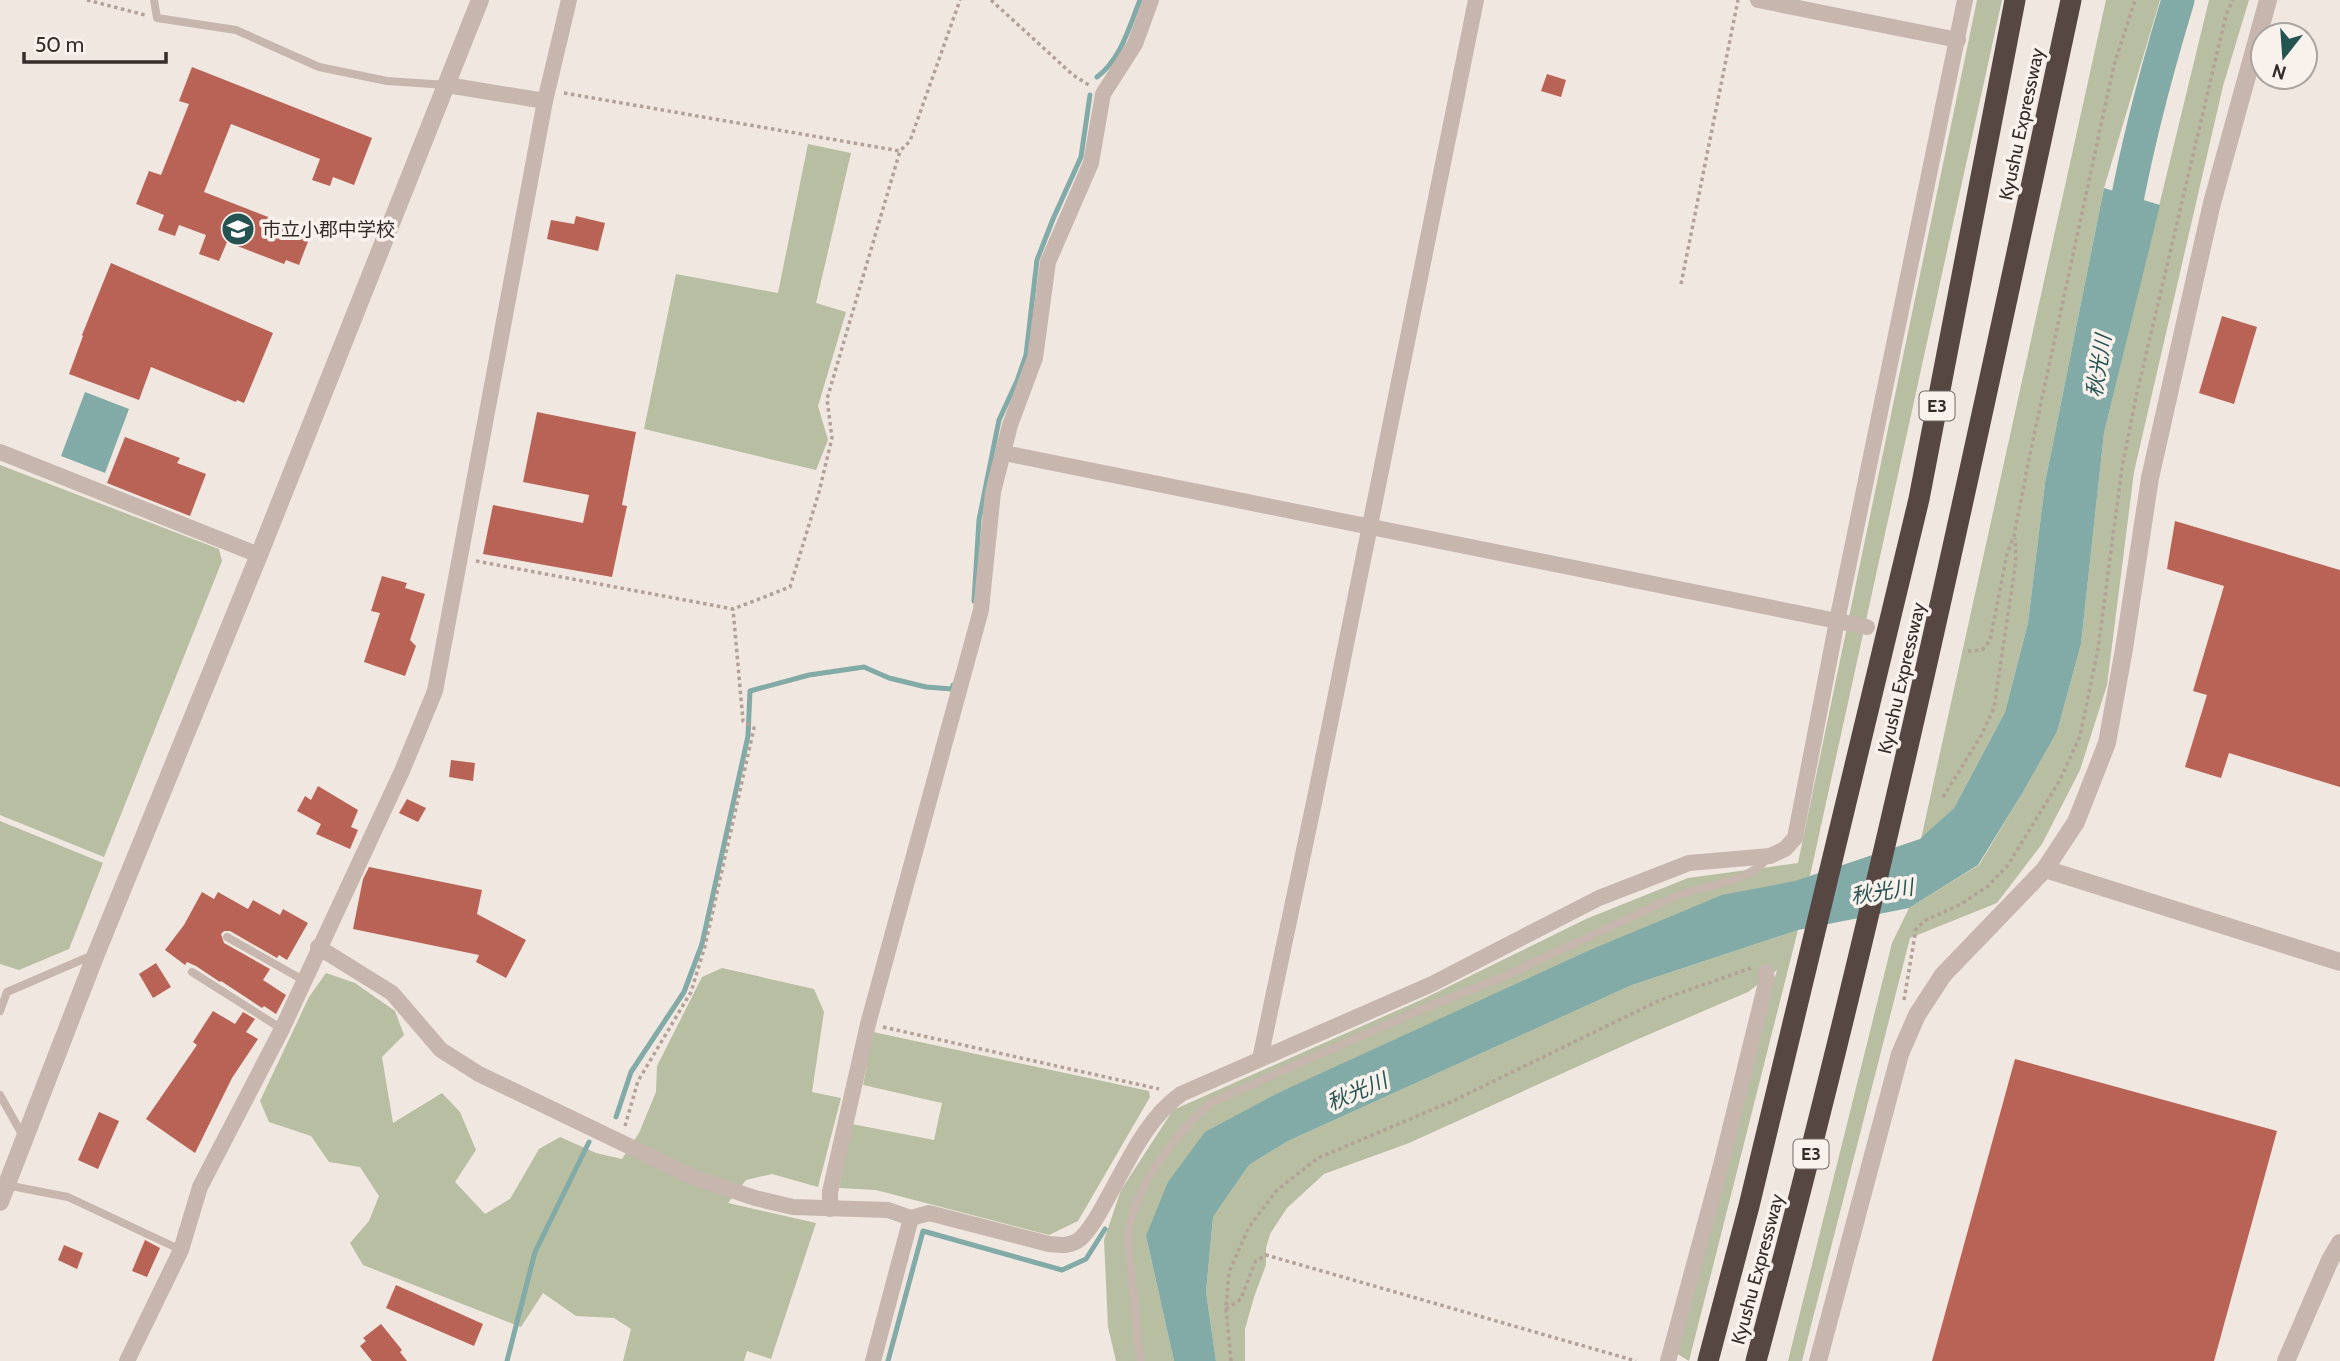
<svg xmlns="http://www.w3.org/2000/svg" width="2340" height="1361" viewBox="0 0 2340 1361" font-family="Cabin,'Noto Sans JP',sans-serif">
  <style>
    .green { fill: #b7bea1 }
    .water { fill: #82aaa7 }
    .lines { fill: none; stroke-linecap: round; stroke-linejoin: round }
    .stream { stroke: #82aaa7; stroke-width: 5 }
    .river { stroke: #82aaa7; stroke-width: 33 }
    .building { fill: #b86356 }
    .path { stroke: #b3a097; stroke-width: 3.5; stroke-dasharray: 3.5 3.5; stroke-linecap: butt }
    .service { stroke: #c7b6ad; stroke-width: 8 }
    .minor { stroke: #c7b6ad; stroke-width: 16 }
    .tertiary { stroke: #c7b6ad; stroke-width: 18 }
    .motorway { stroke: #564743; stroke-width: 21 }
    .labels { text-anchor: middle; stroke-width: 7; stroke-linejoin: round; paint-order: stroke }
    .shield { fill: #f8f1ec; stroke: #706865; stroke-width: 2 }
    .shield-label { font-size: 18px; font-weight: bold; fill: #362d2b }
    .street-label { font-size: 19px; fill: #362d2b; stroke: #f8f1ec }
    .poi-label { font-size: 19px; fill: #362d2b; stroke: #f8f1ec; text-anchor: start }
    .water-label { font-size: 21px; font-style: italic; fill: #255351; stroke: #f8f1ec }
  </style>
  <rect width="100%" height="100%" fill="#f0e7e0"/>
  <g class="green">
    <polygon points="1977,0 2002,0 1810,876 1280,1092 1146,1236 1174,1361 1116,1361 1108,1327 1104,1240 1121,1190 1173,1110 1423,999 1586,919 1688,878 1798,863"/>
    <polygon points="2106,0 2160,0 2104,188 2045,483 2028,623 2005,712 1954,808 1921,839"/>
    <polygon points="2209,0 2249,0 2223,86 2134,472 2107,685 2080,770 2042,844 1997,903 1910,938 1802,1361 1788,1361 1892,943 1909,908 1979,865 2023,792 2057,732 2081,644 2104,433"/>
    <polygon points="808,144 851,153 816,303 846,312 818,406 828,440 816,470 644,429 676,274 778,293"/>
    <polygon points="0,465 219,549 222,561 104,857 0,815"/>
    <polygon points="0,821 103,863 69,949 19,970 0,964"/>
    <polygon points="1798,930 1689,1361 1676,1353 1777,970 1748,992 1636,1040 1409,1143 1324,1174 1287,1208 1270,1234 1266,1248 1266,1265 1254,1297 1245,1329 1245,1361 1216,1361 1206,1292 1213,1217 1249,1165 1288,1141 1632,985"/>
    <polygon points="722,968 814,989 824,1012 812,1092 841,1098 818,1187 772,1174 746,1180 728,1203 816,1223 771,1359 747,1351 744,1361 623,1361 631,1329 614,1318 576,1316 543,1293 521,1327 363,1265 350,1243 369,1221 379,1196 360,1167 329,1162 311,1136 269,1122 260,1101 309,997 326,973 355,983 395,1011 404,1035 382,1057 393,1123 442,1093 460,1112 476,1150 455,1182 485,1214 510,1199 539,1149 560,1137 596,1153 622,1159 639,1133 656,1092 657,1066 702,977"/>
    <polygon points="873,1032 1149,1091 1150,1097 1078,1221 1049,1235 876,1190 839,1188 852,1124 934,1140 942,1103 863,1085"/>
  </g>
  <g class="water">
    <polygon points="2104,188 2160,205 2104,433 2081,644 2057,732 2023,792 1978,865 1909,908 1798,930 1632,985 1288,1141 1249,1165 1213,1217 1206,1292 1216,1361 1174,1361 1146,1236 1168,1182 1205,1132 1280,1092 1590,950 1722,895 1795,881 1920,839 1954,808 2005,712 2028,623 2045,483"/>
    <polygon points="85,392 129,409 105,473 61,456"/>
  </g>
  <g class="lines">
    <g class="stream">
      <path d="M1097,77C1121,59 1129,27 1140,0"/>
      <polyline points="974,601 979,520 999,420 1017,381 1026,355 1037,260 1053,219 1081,157 1090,95"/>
      <polyline points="616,1117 631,1072 684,992 702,944 748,736 750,691 809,675 864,667 889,678 926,687 952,689 953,685"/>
      <polyline points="507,1361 535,1252 589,1142"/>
      <polyline points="888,1361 923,1231 1062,1270 1086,1259 1105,1229"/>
    </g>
    <path class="river" d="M2120,240C2133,159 2154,79 2178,0"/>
  </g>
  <g class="building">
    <polygon points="192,67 372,138 354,185 333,177 330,186 312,180 320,159 231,124 204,192 307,232 305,237 309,239 299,265 286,260 284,264 227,242 219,261 199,254 206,235 179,225 175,236 158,230 164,215 136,204 149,171 161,175 189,104 179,101"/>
    <polygon points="1547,74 1566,80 1561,97 1541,91"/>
    <polygon points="576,216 605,223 598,251 547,239 551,220 574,224"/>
    <polygon points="111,263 273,333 244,403 237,400 236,402 151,367 139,400 69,374 83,336 82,335"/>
    <polygon points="2222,316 2257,327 2234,404 2199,393"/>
    <polygon points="537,412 636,432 622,505 627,506 612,577 483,554 493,505 583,523 589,495 523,482"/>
    <polygon points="125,437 180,458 177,463 206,474 190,516 107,483"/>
    <polygon points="2175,521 2340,570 2340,787 2229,753 2221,778 2185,767 2207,695 2193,691 2224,586 2167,569"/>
    <polygon points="382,576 407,583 405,588 425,594 410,640 416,646 405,676 364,662 380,613 371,611"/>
    <polygon points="451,760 475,763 473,781 449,777"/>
    <polygon points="318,786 358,810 351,827 358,830 350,849 316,834 321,824 297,811 305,796 311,800"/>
    <polygon points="407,799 426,808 418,822 399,813"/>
    <polygon points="369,867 482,890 477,914 526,940 506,978 476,962 479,955 353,929 363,879"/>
    <polygon points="202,892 214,899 218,892 248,909 253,900 280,915 283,909 308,923 287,960 279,955 277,958 230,931 224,931 221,934 224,943 270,969 263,980 286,995 276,1014 264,1006 262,1008 221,981 220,982 196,966 187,962 185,965 165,950 184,925"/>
    <polygon points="156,963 171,987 153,998 139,974"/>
    <polygon points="213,1011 235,1024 243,1012 255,1019 246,1032 258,1039 232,1078 195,1153 146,1119 197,1045 193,1042"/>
    <polygon points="2015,1059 2277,1131 2214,1361 1932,1361"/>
    <polygon points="99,1112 119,1121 98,1169 78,1160"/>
    <polygon points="145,1240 160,1248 147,1277 132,1271"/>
    <polygon points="64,1245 83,1253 77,1269 58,1260"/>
    <polygon points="396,1285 483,1324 474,1346 386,1308"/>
    <polygon points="381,1324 402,1350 400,1352 407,1361 372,1361 360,1346 366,1341 363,1338"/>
  </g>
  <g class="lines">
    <g class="path">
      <polyline points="87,0 145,15"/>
      <polyline points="991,0 1073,75 1089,85"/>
      <polyline points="564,93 900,151 910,141 960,0"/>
      <polyline points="1681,284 1738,0"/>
      <polyline points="476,561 733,609 790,587 819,492 832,438 827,399 900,151"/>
      <polyline points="1968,651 1982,650 1990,641 2007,554 2014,536 2030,454 2114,65 2135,0"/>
      <polyline points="1943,797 1981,736 1994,708 2016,560 2015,538"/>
      <polyline points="1904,1000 1916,929 1926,920 1961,904 1988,886 2008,865 2060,780 2080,736 2098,649 2122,468 2136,397 2226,15 2233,0"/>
      <polyline points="883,1027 1159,1089"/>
      <polyline points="625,1126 638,1081 691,992 705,946 754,728 743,721 733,609"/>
      <polyline points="1226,1309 1241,1299 1255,1262 1266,1255 1636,1361"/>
      <polyline points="1231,1361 1226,1309 1229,1272 1249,1227 1277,1190 1318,1158 1455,1100 1660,1000 1751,968"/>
    </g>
    <g class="service">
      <polyline points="154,0 157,18 236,30 319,67 387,81 447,85"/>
      <polyline points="227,937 303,980"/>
      <polyline points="192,972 282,1029"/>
      <polyline points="0,1011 7,992 93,955"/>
      <polyline points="0,1095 23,1136"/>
      <polyline points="6,1185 68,1197 181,1250"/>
      <path d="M1140,1361L1128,1239C1130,1191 1175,1135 1210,1103L1420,1010L1503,977L1678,895L1740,878L1759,867L1768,858"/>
    </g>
    <g class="minor">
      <polyline points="1758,0 1958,40"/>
      <polyline points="447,85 545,101"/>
      <polyline points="0,452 259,555"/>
      <polyline points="1004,453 1867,627"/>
      <path d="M318,947L392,993L441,1050L479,1074L693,1177L755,1198L793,1207L888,1210L911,1218L929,1213L1049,1244C1060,1245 1070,1247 1080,1239C1091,1229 1100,1212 1107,1199C1128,1162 1146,1119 1181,1094L1432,984L1599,898L1689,863L1770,856L1785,849L1795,838L1837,621L1965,0"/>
      <polyline points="1260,1059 1316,793 1476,0"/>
      <polyline points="830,1209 830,1192 868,1024 981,610 993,492 1010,425 1035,358 1048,262 1091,163 1103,94 1135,44 1151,0"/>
      <polyline points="127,1361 181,1250 200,1187 282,1029 402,771 435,691 545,101 569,0"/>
      <polyline points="873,1361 911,1218"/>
      <polyline points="1668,1361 1721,1165 1767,979 1766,972"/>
    </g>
    <g class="tertiary">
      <polyline points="2045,869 2340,962"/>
      <polyline points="0,1202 96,954 259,555 480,0"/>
      <polyline points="1818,1361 1900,1054 1917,1015 1943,975 2045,869 2076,822 2107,743 2124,649 2150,478 2212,203 2268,0"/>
      <polyline points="2286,1361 2330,1260 2340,1243"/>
    </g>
    <g class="motorway">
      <polyline points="1708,1361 1749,1206 1919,499 2015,0"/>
      <path d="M1756,1361C1877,911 1974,456 2071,0"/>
    </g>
  </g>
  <defs>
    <symbol id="school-disc" viewBox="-11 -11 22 22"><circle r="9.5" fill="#255351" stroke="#f8f1ec"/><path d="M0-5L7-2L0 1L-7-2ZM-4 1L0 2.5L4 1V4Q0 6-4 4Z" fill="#fff"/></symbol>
  </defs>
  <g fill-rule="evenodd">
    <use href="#school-disc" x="219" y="210" width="38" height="38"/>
  </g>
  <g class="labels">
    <g class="shield">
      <rect x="1919.5" y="391.5" width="35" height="29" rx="5"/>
      <rect x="1793.5" y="1139.5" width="35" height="29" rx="5"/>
    </g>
    <g class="shield-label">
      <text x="1937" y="412">E3</text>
      <text x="1811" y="1160">E3</text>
    </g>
    <g class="street-label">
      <text transform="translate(2021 124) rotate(-78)" y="7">Kyushu Expressway</text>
      <text transform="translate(1901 678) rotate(-77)" y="7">Kyushu Expressway</text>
      <text transform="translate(1757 1269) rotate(-75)" y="7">Kyushu Expressway</text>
    </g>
    <g class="poi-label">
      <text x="262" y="236">市立小郡中学校</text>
    </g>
    <g class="water-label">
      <text transform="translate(2099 366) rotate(-81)" y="7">秋光川</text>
      <text transform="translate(1882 892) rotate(-9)" y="7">秋光川</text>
      <text transform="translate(1357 1092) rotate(-23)" y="7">秋光川</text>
    </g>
  </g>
  <g transform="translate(2284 56) rotate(197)"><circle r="33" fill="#f8f1ec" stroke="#aaa39f" stroke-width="2"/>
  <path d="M0-5L12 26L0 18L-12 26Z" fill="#255351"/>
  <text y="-10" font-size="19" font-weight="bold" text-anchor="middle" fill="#362d2b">N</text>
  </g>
  <path d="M24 52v10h142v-10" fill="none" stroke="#362d2b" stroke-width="3.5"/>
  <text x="35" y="52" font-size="21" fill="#362d2b" stroke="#f8f1ec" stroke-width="5" paint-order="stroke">50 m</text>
</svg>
